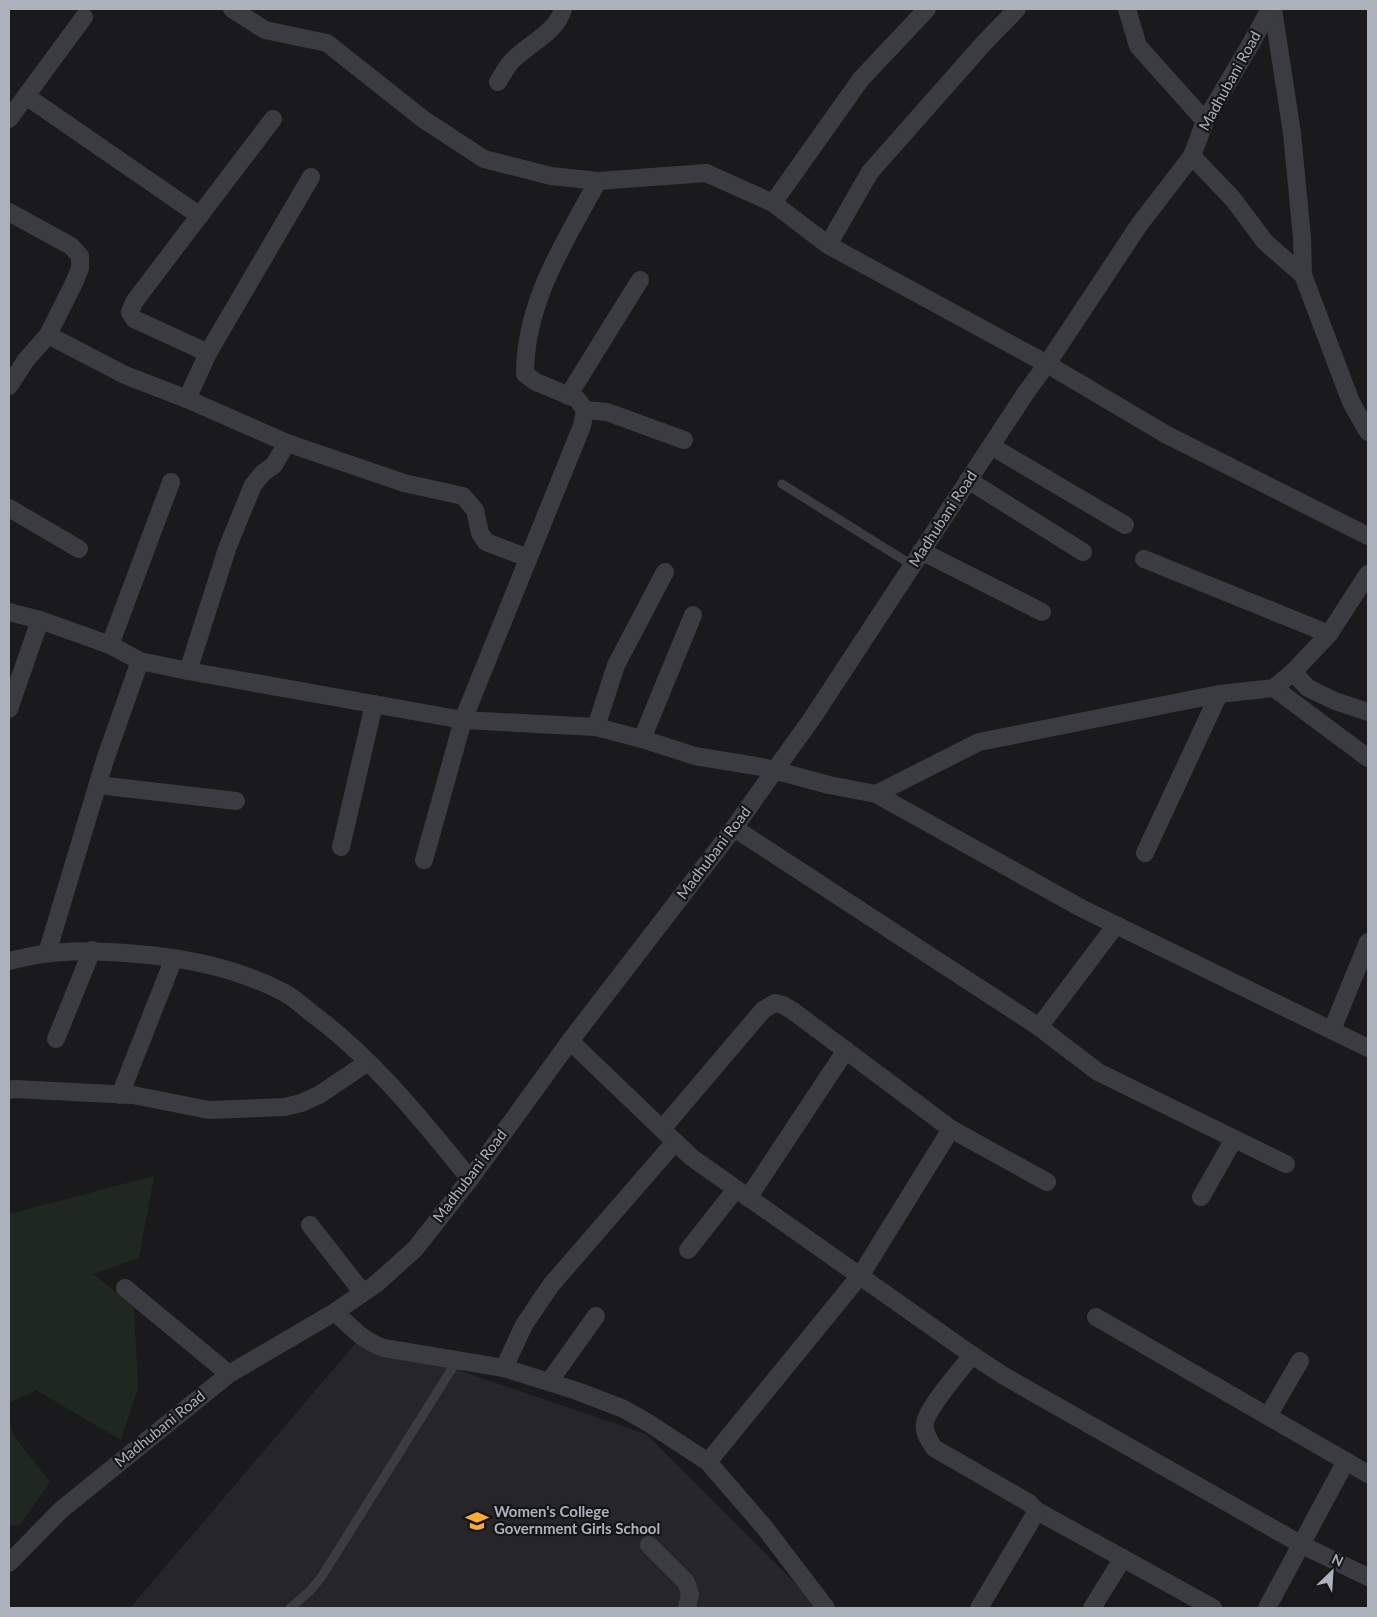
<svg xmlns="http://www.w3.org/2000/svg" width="1377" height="1617" viewBox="0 0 1377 1617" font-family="Lato,sans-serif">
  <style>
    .built { fill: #26262a }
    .green { fill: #1f2820 }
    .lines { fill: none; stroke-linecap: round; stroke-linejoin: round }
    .lane { stroke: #3b3c42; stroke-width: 9 }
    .street { stroke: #3b3c42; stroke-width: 18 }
    .labels { text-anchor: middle; stroke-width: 4.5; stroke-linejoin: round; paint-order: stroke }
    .street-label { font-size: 15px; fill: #acb2bc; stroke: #151518 }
    .poi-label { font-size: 15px; font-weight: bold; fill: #acb2bc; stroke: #151518; text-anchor: start }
  </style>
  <rect width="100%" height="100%" fill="#1a1a1d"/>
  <polygon class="built" points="361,1337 646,1434 820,1608 130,1608"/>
  <g class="green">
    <polygon points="154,1176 139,1258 93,1274 134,1307 138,1388 121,1440 36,1390 9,1403 9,1214"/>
    <polygon points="9,1419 13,1435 50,1482 19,1526 9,1524"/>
  </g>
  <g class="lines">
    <g class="lane">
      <polyline points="782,484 912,565"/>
      <polyline points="290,1608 310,1591 322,1576 458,1359"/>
    </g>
    <g class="street">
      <polyline points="232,9 265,30 327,43 423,119 484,159 551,176 598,181 706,173 773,203 828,245 1047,364 1167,435 1368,536"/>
      <polyline points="1127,9 1138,46 1205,121"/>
      <polyline points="1273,9 1292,133 1302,238 1303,275 1351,402 1368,432"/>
      <path d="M498,82C503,74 507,65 514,59C530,43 557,32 563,9"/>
      <polyline points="26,96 200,216"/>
      <polyline points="9,119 84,17"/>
      <polyline points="1192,156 1233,199 1265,242 1303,275"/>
      <polyline points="773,203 861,79 927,9"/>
      <polyline points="9,212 71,246 80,256 80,268 75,281 48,335 26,360 9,386"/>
      <polyline points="828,245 870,172 984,43 1017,9"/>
      <polyline points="48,335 125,375 187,399 287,443 404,483 463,496 475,510 480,533 486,542 528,558"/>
      <polyline points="208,353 134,319 130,312 134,302 273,119"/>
      <polyline points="568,396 640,280"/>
      <polyline points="187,399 208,353 311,177"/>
      <polyline points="585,410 607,412 684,440"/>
      <polyline points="991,446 1125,525"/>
      <polyline points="968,480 1083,552"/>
      <polyline points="9,508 79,549"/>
      <polyline points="921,551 1042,612"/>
      <polyline points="1144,559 1329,634"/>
      <polyline points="9,612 40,620 110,645 140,661 188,671 463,720 596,727 642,739 695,756 762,767 829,785 876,794 1081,908 1368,1048"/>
      <polyline points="110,645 171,482"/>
      <polyline points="188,671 228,546 253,485 263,473 274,465 287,443"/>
      <polyline points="1293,672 1308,688 1335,701 1368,712"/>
      <polyline points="1274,688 1368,758"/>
      <polyline points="9,709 40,620"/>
      <polyline points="596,727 616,665 665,572"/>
      <polyline points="642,739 693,615"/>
      <polyline points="98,785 236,801"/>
      <polyline points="876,794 979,742 1219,694 1274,688 1293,672 1329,634 1368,574"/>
      <polyline points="734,828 1039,1027 1098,1072 1286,1164"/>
      <polyline points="341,847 374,704"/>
      <polyline points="1145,853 1219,694"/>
      <path d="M424,860L463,720L582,426L585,410L577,399L536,382L525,374C525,302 565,241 598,181"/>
      <polyline points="47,953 105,760 140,661"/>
      <path d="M9,961C54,949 91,950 137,954C187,958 237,968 283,992C293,997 302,1005 310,1012C373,1058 421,1119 470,1179"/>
      <polyline points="1039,1027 1116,925"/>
      <polyline points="1332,1030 1368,942"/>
      <polyline points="56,1039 92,950"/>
      <polyline points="570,1041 691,1157 972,1355 1004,1376 1302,1545 1368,1577"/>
      <polyline points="9,1090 15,1089 133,1095 209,1110 285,1107 301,1103 319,1095 368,1062"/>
      <polyline points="120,1095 174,958"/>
      <polyline points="662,1129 763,1010 775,1003 783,1005 793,1011 951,1129 1047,1182"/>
      <polyline points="1201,1197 1234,1139"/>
      <polyline points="748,1198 846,1050"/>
      <polyline points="310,1225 363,1293"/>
      <polyline points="688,1250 736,1189"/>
      <polyline points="125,1288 229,1374"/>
      <path d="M335,1312C350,1326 363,1341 384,1348L504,1368L577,1391L624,1409L650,1424L708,1462L765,1528L826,1608"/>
      <polyline points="1096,1317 1368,1474"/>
      <path d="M972,1355C961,1370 928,1406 925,1423C923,1432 929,1440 934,1448L1029,1503L1037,1511L1213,1608"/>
      <polyline points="504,1368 524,1325 551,1285 675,1142"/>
      <polyline points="549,1382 596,1316"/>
      <polyline points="1268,1416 1300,1361"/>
      <polyline points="708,1462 862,1273 951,1129"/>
      <polyline points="649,1545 686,1582 690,1594 687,1608"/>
      <polyline points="9,1563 61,1510 229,1374 335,1312 376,1284 415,1249 470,1179 570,1041 734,828 775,770 811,720 1027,391 1047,364 1139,225 1192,156 1205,121 1249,47 1270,9"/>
      <polyline points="979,1608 1037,1511"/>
      <polyline points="1092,1608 1123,1558"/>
      <polyline points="1267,1608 1346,1461"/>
    </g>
  </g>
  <defs>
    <symbol id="university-bare" viewBox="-9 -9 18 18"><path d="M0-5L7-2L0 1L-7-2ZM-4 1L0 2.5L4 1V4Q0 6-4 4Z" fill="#faad34" stroke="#151518" stroke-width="2.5" paint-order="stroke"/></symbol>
  </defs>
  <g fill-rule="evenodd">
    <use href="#university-bare" x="461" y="1505" width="32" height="32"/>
  </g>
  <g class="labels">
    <g class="street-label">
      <text transform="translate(1230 81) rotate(-61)" y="5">Madhubani Road</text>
      <text transform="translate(943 519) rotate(-57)" y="5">Madhubani Road</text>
      <text transform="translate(714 853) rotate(-53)" y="5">Madhubani Road</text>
      <text transform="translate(470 1176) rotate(-53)" y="5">Madhubani Road</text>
      <text transform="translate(160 1429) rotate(-39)" y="5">Madhubani Road</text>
    </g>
    <g class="poi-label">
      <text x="494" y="1517">Women's College<tspan x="494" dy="17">Government Girls School</tspan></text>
    </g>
  </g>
  <rect width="1377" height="1617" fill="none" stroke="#acb2bc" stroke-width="20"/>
  <g transform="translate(1332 1572) rotate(25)" stroke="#151518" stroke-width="4" paint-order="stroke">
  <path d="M0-4L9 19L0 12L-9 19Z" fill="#acb2bc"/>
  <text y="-8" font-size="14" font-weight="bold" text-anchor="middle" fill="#acb2bc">N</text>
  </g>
</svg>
